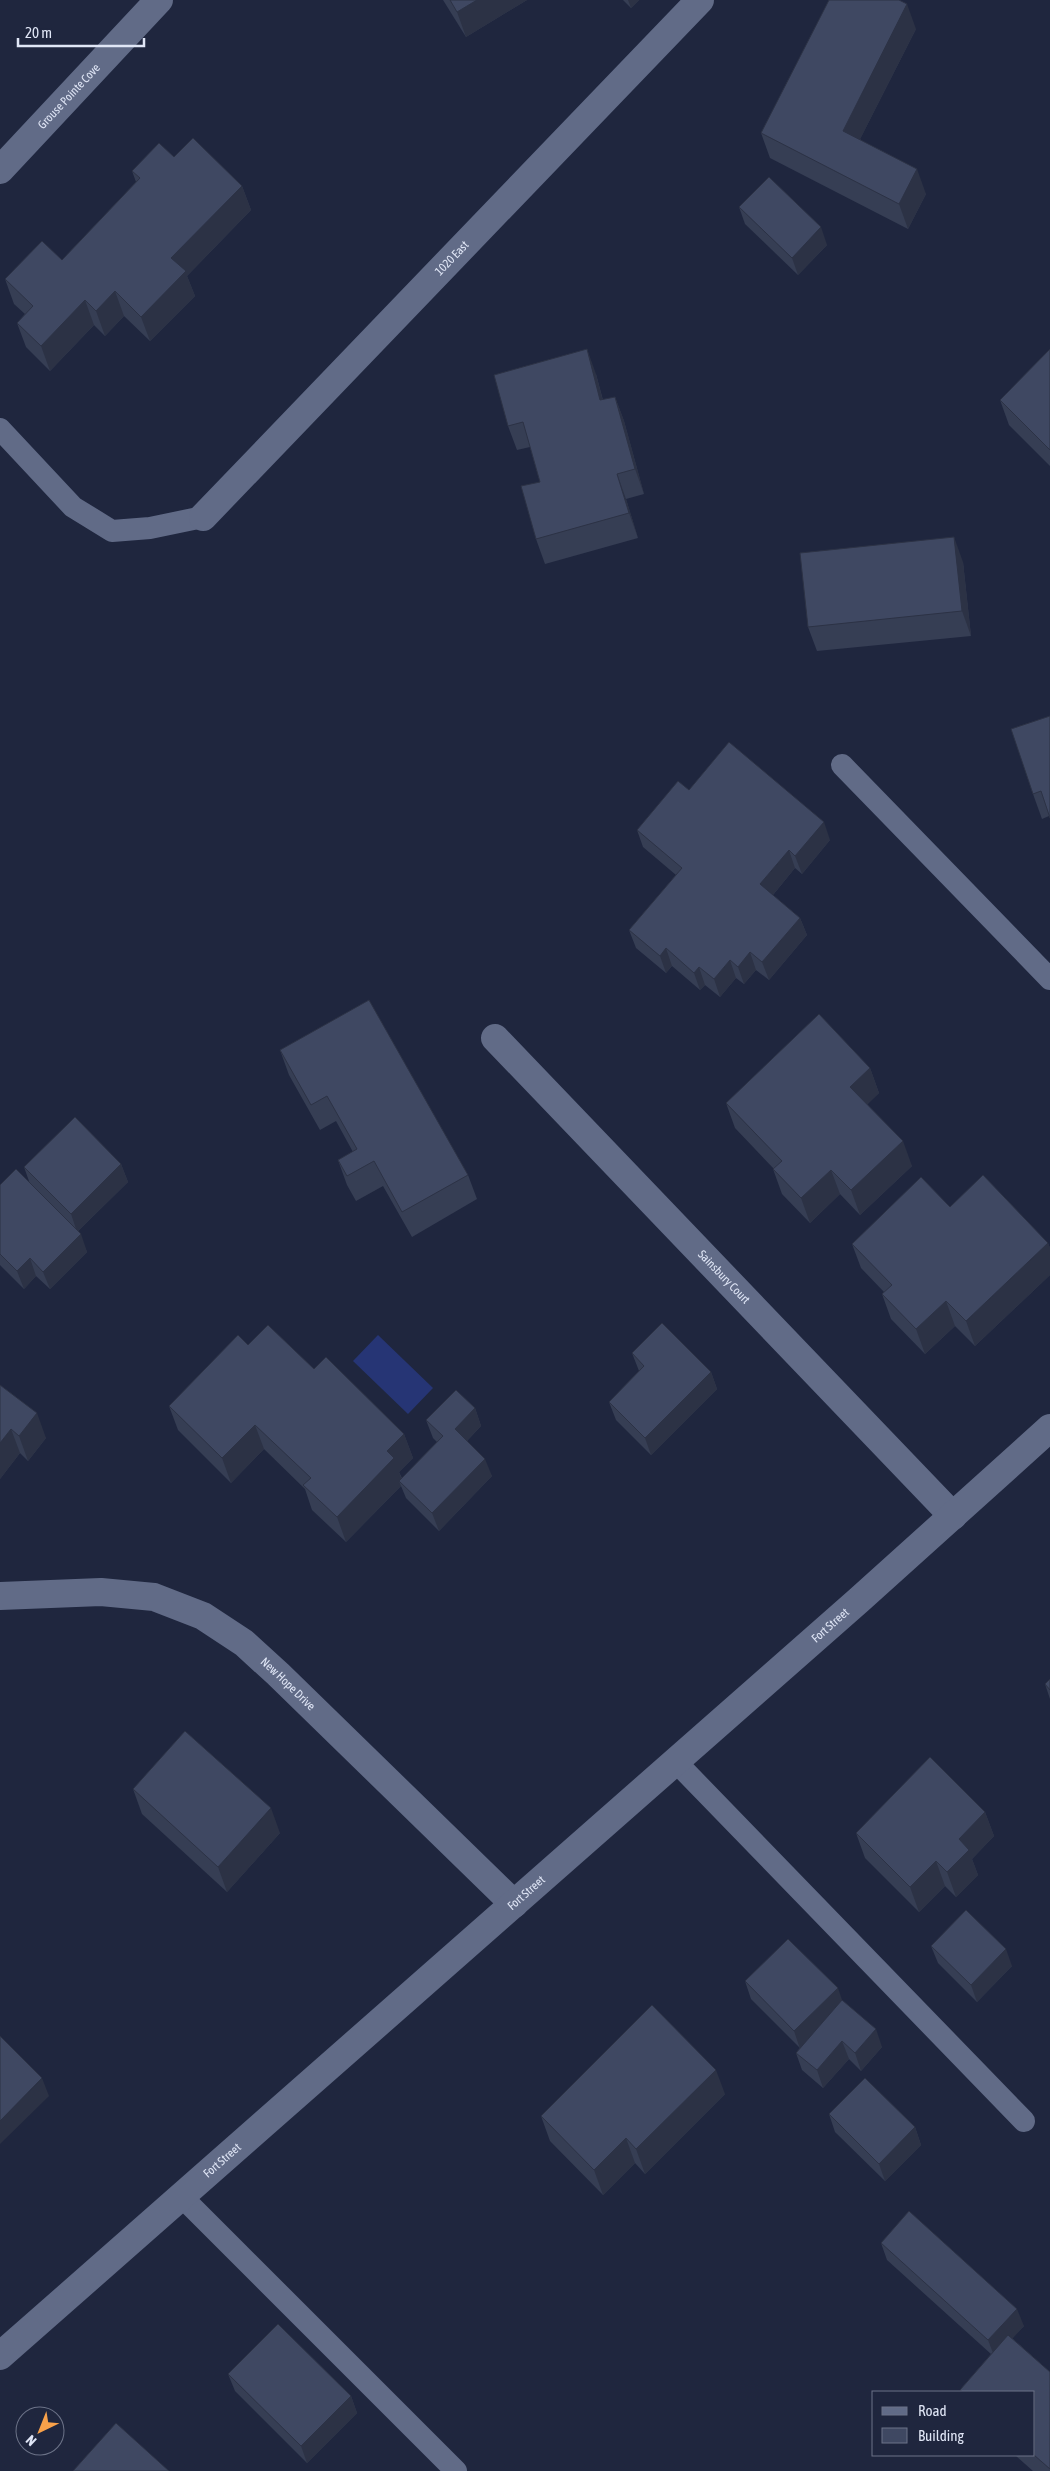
<svg xmlns="http://www.w3.org/2000/svg" width="1050" height="2471" viewBox="0 0 1050 2471" font-family="'Asap Condensed',sans-serif">
  <style>
    .water { fill: #263575 }
    .lines { fill: none; stroke-linecap: round; stroke-linejoin: round }
    .lane { stroke: #616b87; stroke-width: 22 }
    .street { stroke: #616b87; stroke-width: 28 }
    .secondary { stroke: #616b87; stroke-width: 28 }
    .wall { fill: #363e54 }
    .shaded-wall { fill: #2c3245 }
    .building { fill: #3f4862; stroke: #2c3245 }
    .labels { text-anchor: middle; stroke-width: 4.5; stroke-linejoin: round; paint-order: stroke }
    .street-label { font-size: 12px; fill: #e0e6f6; stroke: #1f263e }
  </style>
  <rect width="100%" height="100%" fill="#1f263e"/>
  <polygon class="water" points="378,1335 433,1388 408,1414 353,1361"/>
  <g class="lines">
    <g class="lane">
      <polyline points="0,429 73,507 112,531 150,528 203,517"/>
      <polyline points="842,765 1050,979"/>
      <polyline points="676,1762 1024,2121"/>
      <polyline points="182,2197 456,2471"/>
    </g>
    <g class="street">
      <path id="s1" d="M0,170L159,0"/>
      <path id="s2" d="M203,517L700,0"/>
      <path id="s3" d="M495,1038L953,1516"/>
      <path id="s4" d="M0,1596L101,1592L154,1597L203,1616L244,1643L278,1674L514,1904"/>
    </g>
    <path class="secondary" id="s5" d="M0,2356L859,1600L1050,1428"/>
  </g>
  <g class="wall">
    <polygon points="443,0 527,0 466,37"/>
    <polygon points="623,0 639,0 631,8"/>
    <polygon points="916,29 860,139 926,194 908,229 770,158 761,133"/>
    <polygon points="174,157 242,186 251,210 187,276 195,296 150,341 124,316 105,336 94,325 50,371 26,347 17,323 25,314 14,304 5,279 62,260 136,182 132,171"/>
    <polygon points="739,207 827,245 798,275 745,224"/>
    <polygon points="1050,349 1050,466 1009,425 1000,400"/>
    <polygon points="596,374 603,400 615,397 624,421 644,494 626,499 638,538 545,564 536,539 540,482 530,447 517,450 508,426"/>
    <polygon points="963,562 971,636 817,651 808,627"/>
    <polygon points="1050,716 1049,816 1042,819 1033,794"/>
    <polygon points="637,830 830,840 802,874 795,868 773,895 800,918 807,935 769,980 756,970 744,984 736,978 720,997 705,985 700,990 672,966 666,973 636,948 629,930 676,875 643,847"/>
    <polygon points="280,1050 468,1175 477,1199 412,1237 383,1186 356,1201 347,1185 338,1160 353,1152 336,1121 320,1130 289,1075"/>
    <polygon points="870,1068 879,1093 867,1104 912,1166 860,1215 840,1194 810,1223 782,1194 773,1169 774,1169 735,1128 726,1103"/>
    <polygon points="121,1164 128,1182 78,1231 87,1252 50,1289 36,1276 24,1289 0,1265 0,1185 30,1184 24,1167"/>
    <polygon points="950,1207 1048,1243 1050,1248 1050,1275 975,1346 955,1326 925,1354 891,1319 882,1294 884,1292 861,1268 852,1244"/>
    <polygon points="248,1345 314,1369 404,1434 413,1458 399,1472 402,1478 437,1442 433,1438 426,1420 475,1408 481,1426 467,1441 492,1476 439,1531 406,1498 401,1486 346,1542 312,1510 305,1489 264,1449 231,1483 178,1430 169,1406"/>
    <polygon points="632,1353 711,1372 717,1389 651,1455 616,1420 609,1402 639,1371"/>
    <polygon points="0,1385 46,1438 28,1461 20,1453 0,1479"/>
    <polygon points="1050,1679 1050,1699 1045,1684"/>
    <polygon points="133,1789 280,1833 227,1892 142,1814"/>
    <polygon points="985,1812 994,1836 972,1859 978,1875 956,1897 945,1886 919,1912 865,1858 856,1833"/>
    <polygon points="931,1946 1012,1966 977,2002 938,1963"/>
    <polygon points="745,1981 842,2000 882,2047 861,2071 849,2059 823,2088 802,2070 796,2053 800,2048 751,1999"/>
    <polygon points="725,2094 645,2174 635,2163 603,2195 550,2141 541,2116"/>
    <polygon points="829,2114 915,2127 921,2145 885,2181 835,2132"/>
    <polygon points="881,2243 1024,2326 1012,2338 1050,2372 1050,2471 1033,2471 1015,2455 1034,2455 1034,2392 961,2392 960,2390 991,2354 887,2260"/>
    <polygon points="228,2374 351,2396 357,2413 307,2463 235,2391"/>
  </g>
  <g class="shaded-wall">
    <polygon points="477,0 527,0 466,37 457,12"/>
    <polygon points="628,0 639,0 631,8"/>
    <polygon points="907,4 916,29 852,155 843,131"/>
    <polygon points="917,169 926,194 908,229 899,204"/>
    <polygon points="242,186 251,210 187,276 195,296 150,341 141,317 171,258"/>
    <polygon points="821,227 827,245 798,275 792,258"/>
    <polygon points="115,291 124,316 105,336 96,311"/>
    <polygon points="85,300 94,325 50,371 41,346"/>
    <polygon points="587,349 596,374 609,425 600,400"/>
    <polygon points="615,397 624,421 644,494 635,469"/>
    <polygon points="617,474 626,499 638,538 629,513"/>
    <polygon points="954,537 963,562 971,636 962,611"/>
    <polygon points="824,822 830,840 802,874 795,856"/>
    <polygon points="789,850 795,868 767,902 760,884"/>
    <polygon points="800,918 807,935 769,980 762,962"/>
    <polygon points="666,948 672,966 666,973 660,956"/>
    <polygon points="750,952 756,970 744,984 738,967"/>
    <polygon points="730,960 736,978 720,997 714,979"/>
    <polygon points="699,967 705,985 700,990 694,973"/>
    <polygon points="870,1068 879,1093 860,1112 850,1087"/>
    <polygon points="903,1141 912,1166 860,1215 851,1190"/>
    <polygon points="121,1164 128,1182 77,1232 71,1214"/>
    <polygon points="831,1170 840,1194 810,1223 801,1198"/>
    <polygon points="81,1234 87,1252 50,1289 43,1272"/>
    <polygon points="1048,1243 1050,1248 1050,1275 975,1346 966,1321"/>
    <polygon points="30,1258 36,1276 24,1289 17,1271"/>
    <polygon points="946,1301 955,1326 925,1354 916,1329"/>
    <polygon points="711,1372 717,1389 651,1455 645,1438"/>
    <polygon points="475,1408 481,1426 462,1446 455,1429"/>
    <polygon points="37,1413 46,1438 28,1461 19,1436"/>
    <polygon points="255,1425 264,1449 231,1483 222,1458"/>
    <polygon points="11,1429 20,1453 0,1479 0,1443"/>
    <polygon points="404,1434 413,1458 399,1472 403,1483 399,1481 401,1486 346,1542 337,1517 387,1451"/>
    <polygon points="485,1459 492,1476 439,1531 432,1513"/>
    <polygon points="271,1808 280,1833 227,1892 218,1867"/>
    <polygon points="985,1812 994,1836 972,1859 978,1875 956,1897 947,1872 959,1839"/>
    <polygon points="936,1861 945,1886 919,1912 910,1887"/>
    <polygon points="1006,1949 1012,1966 977,2002 971,1985"/>
    <polygon points="838,1988 844,2006 800,2049 794,2031"/>
    <polygon points="876,2029 882,2047 861,2071 855,2053"/>
    <polygon points="842,2041 849,2059 823,2088 817,2070"/>
    <polygon points="716,2070 725,2094 645,2174 636,2149"/>
    <polygon points="42,2078 49,2096 0,2144 0,2121"/>
    <polygon points="915,2127 921,2145 885,2181 879,2164"/>
    <polygon points="626,2138 635,2163 603,2195 594,2170"/>
    <polygon points="1017,2309 1024,2326 995,2358 988,2340"/>
    <polygon points="351,2396 357,2413 307,2463 301,2446"/>
  </g>
  <g class="building">
    <polygon points="450,0 477,0 457,12"/>
    <polygon points="829,0 899,0 907,4 843,131 917,169 899,204 761,133"/>
    <polygon points="193,138 242,186 171,258 186,271 141,317 115,291 96,311 85,300 41,346 17,323 33,306 5,279 42,241 62,260 140,178 132,171 159,143 174,157"/>
    <polygon points="769,177 821,227 792,258 739,207"/>
    <polygon points="587,349 600,400 615,397 635,469 617,474 629,513 536,539 521,486 540,482 523,422 508,426 494,375"/>
    <polygon points="1050,349 1050,450 1000,400"/>
    <polygon points="954,537 962,611 808,627 800,553"/>
    <polygon points="1050,716 1050,818 1041,791 1033,794 1011,729"/>
    <polygon points="729,742 824,822 795,856 789,850 760,884 800,918 762,962 750,952 738,967 730,960 714,979 699,967 694,973 666,948 660,956 629,930 682,868 637,830 678,781 689,790"/>
    <polygon points="369,1000 468,1175 402,1212 374,1161 347,1176 338,1160 357,1149 327,1096 311,1105 280,1050"/>
    <polygon points="819,1014 870,1068 850,1087 903,1141 851,1190 831,1170 801,1198 773,1169 782,1161 726,1103"/>
    <polygon points="75,1117 121,1164 71,1214 24,1167"/>
    <polygon points="16,1169 81,1234 43,1272 30,1258 17,1271 0,1254 0,1185"/>
    <polygon points="983,1175 1048,1243 966,1321 946,1301 916,1329 882,1294 892,1285 852,1244 921,1177 950,1207"/>
    <polygon points="662,1323 711,1372 645,1438 609,1402 644,1366 632,1353"/>
    <polygon points="268,1325 314,1369 326,1357 404,1434 387,1451 394,1458 337,1517 303,1485 311,1478 255,1425 222,1458 169,1406 238,1335 248,1345"/>
    <polygon points="0,1385 37,1413 19,1436 11,1429 0,1443"/>
    <polygon points="456,1390 475,1408 455,1429 485,1459 432,1513 399,1481 443,1436 426,1420"/>
    <polygon points="1050,1679 1050,1690 1045,1684"/>
    <polygon points="185,1731 271,1808 218,1867 133,1789"/>
    <polygon points="930,1757 985,1812 959,1839 969,1850 947,1872 936,1861 910,1887 856,1833"/>
    <polygon points="966,1910 1006,1949 971,1985 931,1946"/>
    <polygon points="788,1939 838,1988 794,2031 745,1981"/>
    <polygon points="842,2000 876,2029 855,2053 842,2041 817,2070 796,2053"/>
    <polygon points="652,2005 716,2070 636,2149 626,2138 594,2170 541,2116"/>
    <polygon points="0,2036 42,2078 0,2121"/>
    <polygon points="865,2078 915,2127 879,2164 829,2114"/>
    <polygon points="909,2211 1017,2309 988,2340 881,2243"/>
    <polygon points="278,2324 351,2396 301,2446 228,2374"/>
    <polygon points="1008,2335 1050,2372 1050,2469 1034,2455 1034,2392 963,2392 960,2390"/>
    <polygon points="116,2423 169,2471 73,2471"/>
  </g>
  <g class="labels">
    <g class="street-label">
      <text dy="4" stroke="none"><textPath href="#s1" startOffset="101">Grouse Pointe Cove</textPath></text>
      <text dy="4" stroke="none"><textPath href="#s2" startOffset="359">1020 East</textPath></text>
      <text dy="4" stroke="none"><textPath href="#s3" startOffset="331">Sainsbury Court</textPath></text>
      <text dy="4" stroke="none"><textPath href="#s5" startOffset="1106">Fort Street</textPath></text>
      <text dy="4" stroke="none"><textPath href="#s4" startOffset="316">New Hope Drive</textPath></text>
      <text dy="4" stroke="none"><textPath href="#s5" startOffset="701">Fort Street</textPath></text>
      <text dy="4" stroke="none"><textPath href="#s5" startOffset="296">Fort Street</textPath></text>
    </g>
  </g>
  <rect x="872" y="2391" width="162" height="65" fill="#1f263e" stroke="#6c7388"/>
  <rect x="882" y="2407" width="25" height="8" fill="#616b87" stroke="#6c7388"/>
  <text x="918" y="2416" font-size="15" fill="#e0e6f6">Road</text>
  <rect x="882" y="2428" width="25" height="15" fill="#3f4862" stroke="#6c7388"/>
  <text x="918" y="2441" font-size="15" fill="#e0e6f6">Building</text>
  <g transform="translate(40 2431) rotate(223)"><circle r="24" fill="#1f263e" stroke="#6c7388"/>
  <path d="M0-4L9 19L0 12L-9 19Z" fill="#f8a14a"/>
  <text y="-8" font-size="14" font-weight="bold" text-anchor="middle" fill="#e0e6f6">N</text>
  </g>
  <path d="M18 38v8h126v-8" fill="none" stroke="#e0e6f6" stroke-width="2.5"/>
  <text x="25" y="38" font-size="15" fill="#e0e6f6" stroke="#1f263e" stroke-width="4" paint-order="stroke">20 m</text>
</svg>
